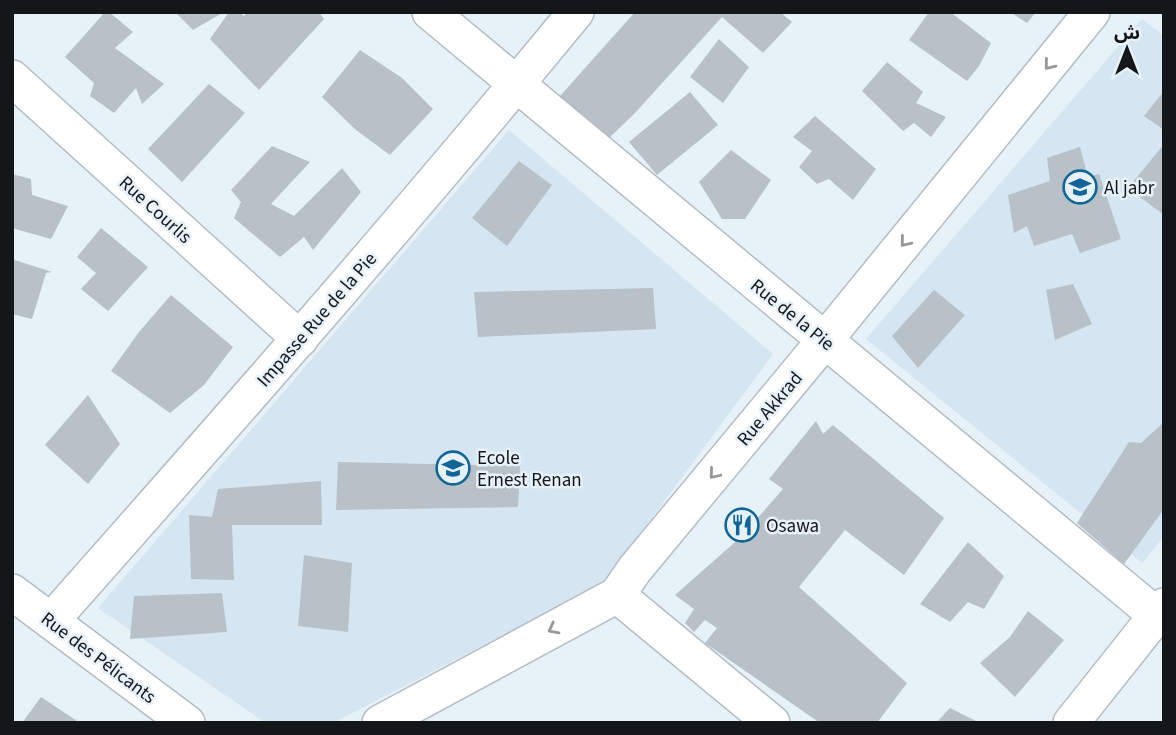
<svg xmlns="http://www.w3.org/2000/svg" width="1176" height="735" viewBox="0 0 1176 735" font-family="'Source Sans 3','Noto Sans Arabic',sans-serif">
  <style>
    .built { fill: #d5e5f2 }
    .building { fill: #b8c1c8 }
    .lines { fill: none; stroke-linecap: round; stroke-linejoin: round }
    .minor-casing { stroke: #b4bdc4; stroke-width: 38 }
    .minor { stroke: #fff; stroke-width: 35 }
    .oneway { stroke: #959798 }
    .labels { text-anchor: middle; stroke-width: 5; stroke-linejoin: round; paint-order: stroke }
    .poi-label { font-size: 19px; fill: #14171a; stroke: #e7f1f8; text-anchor: start }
    .street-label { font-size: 19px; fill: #14171a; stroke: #e7f1f8 }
  </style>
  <rect width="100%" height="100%" fill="#e7f1f8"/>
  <g class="built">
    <polygon points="1142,19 1164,36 1164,537 1142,563 866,339"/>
    <polygon points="509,130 773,354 604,583 333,723 266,723 98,608"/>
  </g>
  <g class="building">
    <polygon points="105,12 109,12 133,32 115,48 164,84 142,104 136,88 114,113 90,96 94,83 65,57"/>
    <polygon points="175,12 224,12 193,30"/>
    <polygon points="229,12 238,12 244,16 248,12 319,12 324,19 259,90 210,39"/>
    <polygon points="635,12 780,12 792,22 763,53 722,17 635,113 607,140 560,96"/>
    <polygon points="929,12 950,12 991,43 979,66 967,81 909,40"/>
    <polygon points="1010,12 1036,12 1027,23"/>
    <polygon points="719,39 749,67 723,103 690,77"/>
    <polygon points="360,50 402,78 433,109 390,155 356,130 322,97"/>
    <polygon points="887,62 923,92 916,103 946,117 931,137 914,123 903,131 862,91"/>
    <polygon points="209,84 245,113 182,182 148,149"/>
    <polygon points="1164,91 1164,130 1144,116"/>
    <polygon points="690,92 718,125 657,175 629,142"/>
    <polygon points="815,116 876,169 853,200 829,179 817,184 799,167 812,151 793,137"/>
    <polygon points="1164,144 1164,215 1128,188"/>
    <polygon points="272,146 310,162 271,204 294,216 342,168 361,192 313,250 304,237 280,257 234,218 241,202 231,190"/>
    <polygon points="1080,147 1088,177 1099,174 1121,239 1080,253 1072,234 1034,246 1027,226 1014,233 1008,195 1050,181 1047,158"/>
    <polygon points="731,150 771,180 745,219 722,219 699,182"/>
    <polygon points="519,161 552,185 507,246 472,218"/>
    <polygon points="12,174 31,179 32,195 68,206 51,239 12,228"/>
    <polygon points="101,228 148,267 108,311 81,289 96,273 77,257"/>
    <polygon points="12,259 52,272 46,273 32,319 12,314"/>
    <polygon points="1073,284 1092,324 1055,340 1046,290"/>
    <polygon points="653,288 656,329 478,337 474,292"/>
    <polygon points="934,290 965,315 918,368 892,336"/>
    <polygon points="171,295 233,347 204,385 170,413 111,371 139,332"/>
    <polygon points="88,395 120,444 88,484 45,445"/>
    <polygon points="816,421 823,434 833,425 944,518 904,575 845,530 799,587 907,683 877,723 820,723 705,643 717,628 705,620 694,632 685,623 694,609 675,595 742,536 783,489 769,479"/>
    <polygon points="1164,422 1164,509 1124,564 1077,523 1129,442 1141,443"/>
    <polygon points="338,462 520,466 518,507 336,510"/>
    <polygon points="321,481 322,525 232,525 234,580 191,579 189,515 212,517 218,489"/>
    <polygon points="968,542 1004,576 984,609 968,602 950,622 920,604"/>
    <polygon points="304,555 352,563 348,632 298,626"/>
    <polygon points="222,593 227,632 130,639 134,596"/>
    <polygon points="1028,611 1064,640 1015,697 980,663 1010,637"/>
    <polygon points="41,697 80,723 22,723"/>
    <polygon points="950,708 980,723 936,723"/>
  </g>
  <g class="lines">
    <defs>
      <g id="minor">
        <polyline points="430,12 1156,615"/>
        <polyline points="12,78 300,339"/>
        <polyline points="12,592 187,723"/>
        <polyline points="617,595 772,723"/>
        <path d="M51,621C229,420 406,219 576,12"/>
        <polyline points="380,723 617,595 635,569 825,340 1092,12"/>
        <polyline points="1071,723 1164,606"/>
      </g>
    </defs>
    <use href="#minor" class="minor-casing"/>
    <use href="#minor" class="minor"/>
  </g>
  <defs><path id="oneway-chevron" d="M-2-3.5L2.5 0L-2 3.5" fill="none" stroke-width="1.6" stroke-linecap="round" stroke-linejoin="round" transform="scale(1.75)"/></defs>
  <g class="oneway">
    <use href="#oneway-chevron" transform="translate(1049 65) rotate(129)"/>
    <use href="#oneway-chevron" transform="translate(905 242) rotate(129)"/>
    <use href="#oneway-chevron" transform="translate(714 474) rotate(130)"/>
    <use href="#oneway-chevron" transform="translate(553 629) rotate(152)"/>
  </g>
  <defs>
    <symbol id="school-ring" viewBox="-11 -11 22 22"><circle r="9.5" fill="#e7f1f8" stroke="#126697" stroke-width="1.5"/><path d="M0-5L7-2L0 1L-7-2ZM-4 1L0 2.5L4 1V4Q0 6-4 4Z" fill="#126697"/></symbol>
    <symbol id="restaurant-ring" viewBox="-11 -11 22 22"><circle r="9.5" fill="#e7f1f8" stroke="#126697" stroke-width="1.5"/><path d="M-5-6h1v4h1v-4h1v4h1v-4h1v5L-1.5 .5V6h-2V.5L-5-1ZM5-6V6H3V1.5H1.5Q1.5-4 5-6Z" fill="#126697"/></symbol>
  </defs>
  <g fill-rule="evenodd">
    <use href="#school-ring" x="1061" y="168" width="38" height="38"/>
    <use href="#school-ring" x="434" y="449" width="38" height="38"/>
    <use href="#restaurant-ring" x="723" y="506" width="38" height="38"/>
  </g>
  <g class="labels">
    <g class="poi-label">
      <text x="1104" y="194">Al jabr</text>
      <text x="477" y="464">Ecole<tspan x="477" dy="22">Ernest Renan</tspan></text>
      <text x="766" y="532">Osawa</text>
    </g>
    <g class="street-label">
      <text transform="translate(156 209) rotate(42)" y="7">Rue Courlis</text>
      <text transform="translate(793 314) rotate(39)" y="7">Rue de la Pie</text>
      <text transform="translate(316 319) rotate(-49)" y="7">Impasse Rue de la Pie</text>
      <text transform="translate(769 408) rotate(-50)" y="7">Rue Akkrad</text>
      <text transform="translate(99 657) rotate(37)" y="7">Rue des Pélicants</text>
    </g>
  </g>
  <rect width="1176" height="735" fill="none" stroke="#14171a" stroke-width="28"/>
  <g transform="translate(1127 49)" stroke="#e7f1f8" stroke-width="5" paint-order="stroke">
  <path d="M0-5L12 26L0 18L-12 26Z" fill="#14171a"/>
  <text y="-10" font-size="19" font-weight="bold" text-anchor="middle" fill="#14171a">ش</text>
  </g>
</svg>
